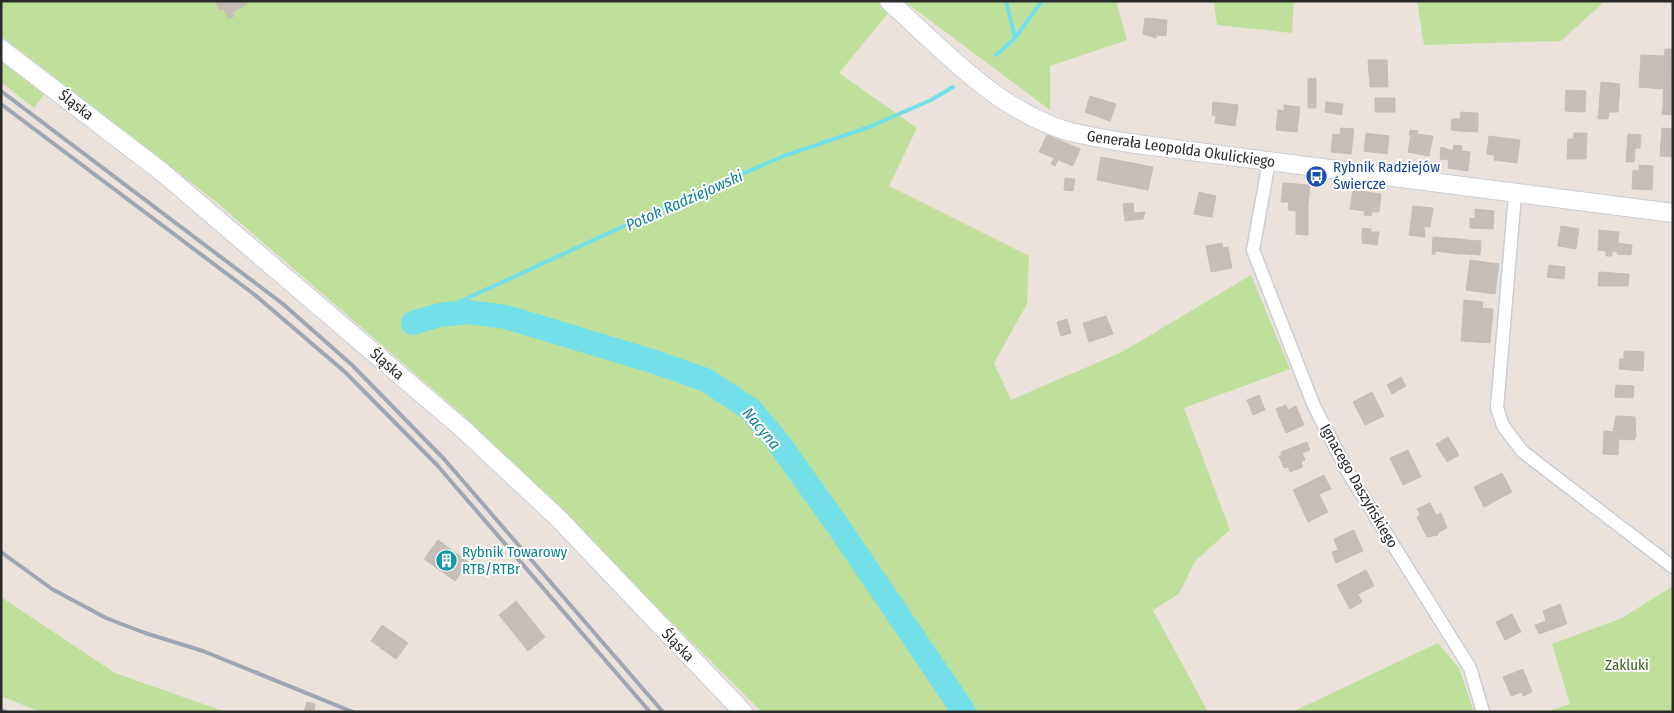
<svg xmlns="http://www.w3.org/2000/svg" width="1674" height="713" viewBox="0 0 1674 713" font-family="'Fira Sans Condensed',sans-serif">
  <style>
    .green { fill: #bfe09b }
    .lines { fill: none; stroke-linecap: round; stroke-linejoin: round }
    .stream { stroke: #73dfe9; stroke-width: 4 }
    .river { stroke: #73dfe9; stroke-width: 24 }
    .building { fill: #c4bdb8; stroke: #c7beb6 }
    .street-casing { stroke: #c8ced7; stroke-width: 15 }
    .secondary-casing { stroke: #c8ced7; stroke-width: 20 }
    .street { stroke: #fff; stroke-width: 12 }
    .secondary { stroke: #fff; stroke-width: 18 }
    .rail { stroke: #9fa6b3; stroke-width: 4 }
    .labels { text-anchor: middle; stroke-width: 4; stroke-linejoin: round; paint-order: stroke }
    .street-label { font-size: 15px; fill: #2a2a2a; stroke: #fff }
    .transit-label { font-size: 15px; fill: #164399; stroke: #fff; text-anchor: start }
    .culture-label { font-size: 15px; fill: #0d838f; stroke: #fff; text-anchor: start }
    .park-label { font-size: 15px; fill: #38641d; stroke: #fff }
    .water-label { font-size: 16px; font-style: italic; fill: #138095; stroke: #fff }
  </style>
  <rect width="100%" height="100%" fill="#ebe2dc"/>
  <g class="green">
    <polygon points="1,1 877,1 890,11 839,73 917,128 889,186 1029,256 1027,304 994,363 1011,400 1122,352 1251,275 1290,369 1184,408 1230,530 1195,561 1179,594 1153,610 1208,712 762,712 464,416 215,201 1,36"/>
    <polygon points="904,1 1116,1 1127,40 1050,66 1050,110"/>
    <polygon points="1214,1 1294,1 1292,33 1217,25"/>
    <polygon points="1417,1 1605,1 1561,41 1424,45"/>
    <polygon points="1,58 46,92 34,108 1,82"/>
    <polygon points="1673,586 1673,712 1546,712 1570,704 1552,644 1622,618"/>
    <polygon points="1,597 115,673 226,712 41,712 1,696"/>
    <polygon points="1438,643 1459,668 1474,712 1292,712"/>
  </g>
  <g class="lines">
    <g class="stream">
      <polyline points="1006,1 1015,38"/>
      <polyline points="996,55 1015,38 1042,1"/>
      <polyline points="418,321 665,207 784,156 869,127 931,100 953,87"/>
    </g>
    <polyline class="river" points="413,323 440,315 468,312 506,317 655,362 706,380 750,409 775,438 838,526 964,712"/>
  </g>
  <g class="building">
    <polygon points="215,1 247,1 248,3 232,13 234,16 229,19 223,8 220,10"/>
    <polygon points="1145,18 1167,20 1166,36 1156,35 1156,38 1143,34"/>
    <polygon points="1665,49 1672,49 1672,67 1664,66"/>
    <polygon points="1641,55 1665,56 1663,89 1639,87"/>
    <polygon points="1368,60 1387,60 1388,87 1370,87"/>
    <polygon points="1664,66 1673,67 1673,104 1663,104"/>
    <polygon points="1316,78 1316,108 1308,108 1308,79"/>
    <polygon points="1601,82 1620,84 1618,112 1609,112 1608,119 1598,119"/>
    <polygon points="1566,90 1586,91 1585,112 1565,111"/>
    <polygon points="1090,96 1116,104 1110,121 1085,112"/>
    <rect x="1375" y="98" width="20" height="14"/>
    <polygon points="1213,102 1238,105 1235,126 1215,123 1216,116 1212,115"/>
    <polygon points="1326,102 1343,104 1342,115 1325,112"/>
    <polygon points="1663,104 1673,104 1673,115 1662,114"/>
    <polygon points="1284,105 1300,107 1297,132 1276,130 1278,110 1284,111"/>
    <polygon points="1461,112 1478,113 1478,132 1459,131"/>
    <polygon points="1452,119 1460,119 1459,131 1451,130"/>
    <polygon points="1341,128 1354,129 1351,154 1331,152 1333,134 1340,135"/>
    <polygon points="1662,128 1673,129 1673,157 1660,156"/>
    <polygon points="1410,130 1418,131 1417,134 1433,136 1429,156 1408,152 1411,135 1409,135"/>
    <polygon points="1366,133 1389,136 1387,154 1364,151"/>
    <polygon points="1574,133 1587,133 1586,159 1567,159 1568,139 1573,139"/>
    <polygon points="1628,134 1641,135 1640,148 1635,148 1634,162 1626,162"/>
    <polygon points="1047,135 1080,149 1073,166 1058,160 1055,166 1051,164 1054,158 1039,152"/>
    <polygon points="1489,136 1497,137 1494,155 1487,154"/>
    <polygon points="1497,137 1520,140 1517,163 1494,160"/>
    <polygon points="1454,145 1462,146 1462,151 1470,152 1468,171 1448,168 1450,150 1453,150"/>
    <polygon points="1441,147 1450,150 1449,160 1440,159"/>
    <polygon points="1101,157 1153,167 1148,190 1097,180"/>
    <polygon points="1639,165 1653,166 1652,190 1632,189 1633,170 1639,171"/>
    <polygon points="1065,178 1075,179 1073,191 1064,190"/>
    <polygon points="1283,183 1310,185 1308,204 1301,203 1301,212 1288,210 1289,202 1281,202"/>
    <polygon points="1353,190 1381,194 1379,212 1372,212 1371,216 1364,215 1365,211 1350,209"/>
    <polygon points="1199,192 1216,196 1212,217 1194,214"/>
    <polygon points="1133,203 1134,213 1145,212 1143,219 1125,221 1123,204"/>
    <polygon points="1301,203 1308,204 1308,235 1305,235 1296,234 1296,211 1301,212"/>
    <polygon points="1413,206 1433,208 1430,227 1424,226 1425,237 1409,235"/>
    <polygon points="1475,209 1494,211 1493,229 1470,228 1470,218 1475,219"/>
    <polygon points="1561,226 1579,229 1576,249 1558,246"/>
    <polygon points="1362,228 1371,229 1370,244 1362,243"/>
    <polygon points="1599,230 1619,232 1618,243 1632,245 1631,255 1617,254 1618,252 1612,251 1612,256 1606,256 1606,251 1598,250"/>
    <polygon points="1371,232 1379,232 1377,245 1370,244"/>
    <polygon points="1433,237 1461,239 1459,254 1435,251 1435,254 1432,254"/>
    <polygon points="1461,239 1466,240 1465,254 1459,254"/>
    <polygon points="1466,240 1481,241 1480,255 1465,254"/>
    <polygon points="1222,243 1223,248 1228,247 1232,268 1211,272 1206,246"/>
    <polygon points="1470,260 1499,264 1495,294 1466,290"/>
    <polygon points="1549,265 1565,267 1564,279 1547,277"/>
    <polygon points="1599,272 1629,274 1628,286 1598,286"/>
    <polygon points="1464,300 1483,302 1482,308 1493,309 1490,343 1461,341"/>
    <polygon points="1106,316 1113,334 1089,342 1083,323"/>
    <polygon points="1067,319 1071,333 1061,336 1057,322"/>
    <polygon points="1624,351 1644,352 1643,371 1619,369 1620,359 1624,359"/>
    <polygon points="1401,377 1406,386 1392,394 1387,385"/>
    <polygon points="1616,385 1634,386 1633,398 1615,397"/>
    <polygon points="1372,392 1384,416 1365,425 1353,402"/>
    <polygon points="1259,395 1265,410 1253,415 1247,400"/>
    <polygon points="1286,405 1288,410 1296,406 1304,425 1286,433 1276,409"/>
    <polygon points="1616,416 1635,417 1636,436 1634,440 1619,439 1618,455 1603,454 1604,431 1613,432"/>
    <polygon points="1448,437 1459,455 1447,462 1436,444"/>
    <polygon points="1307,442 1310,450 1302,453 1305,460 1301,462 1303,467 1290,472 1288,467 1284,468 1279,456 1282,455 1281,452"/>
    <polygon points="1408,450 1421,477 1403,485 1390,458"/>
    <polygon points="1502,473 1512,492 1484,507 1474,487"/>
    <polygon points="1324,475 1331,489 1319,494 1328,512 1308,522 1293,490"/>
    <polygon points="1430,503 1436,515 1441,513 1447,528 1439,532 1438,535 1427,537 1417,517 1420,515 1417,509"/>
    <polygon points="1354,530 1363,551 1336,563 1332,552 1338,550 1334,539"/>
    <polygon points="438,540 468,562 455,581 424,559"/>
    <polygon points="1366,570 1374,586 1358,594 1362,602 1350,609 1337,585"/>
    <polygon points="516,601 545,637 528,651 499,615"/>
    <polygon points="1560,604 1567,624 1539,634 1535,625 1546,621 1543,611"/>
    <polygon points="1512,614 1521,632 1505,640 1496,622"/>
    <polygon points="382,625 408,643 396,659 371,641"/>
    <polygon points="1523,669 1532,692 1523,696 1522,692 1511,696 1503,677"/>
    <polygon points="307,702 315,704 314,712 304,712"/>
  </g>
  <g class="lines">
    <defs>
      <g id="street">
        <polyline points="1269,161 1253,250 1314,406 1349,474 1470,668 1483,712"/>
        <polyline points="1515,194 1497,408 1503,426 1523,452 1673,567"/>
      </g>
      <g id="secondary">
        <path d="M889,1C942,49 995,108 1064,130C1087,137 1112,140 1136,144L1673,213"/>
        <polyline points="1,49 162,172 463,429 559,519 743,712"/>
      </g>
    </defs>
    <use href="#street" class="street-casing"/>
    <use href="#secondary" class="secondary-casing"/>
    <use href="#street" class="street"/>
    <use href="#secondary" class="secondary"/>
    <g class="rail">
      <polyline points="1,91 283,304 352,365 444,459 663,712"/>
      <polyline points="1,104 255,295 345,372 437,465 650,712"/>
      <polyline points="1,552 52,589 106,618 145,633 203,651 353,712"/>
      <polyline points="1,710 6,712"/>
    </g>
  </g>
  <defs>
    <symbol id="bus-disc" viewBox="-11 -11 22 22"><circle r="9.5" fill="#1a4fb4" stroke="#fff"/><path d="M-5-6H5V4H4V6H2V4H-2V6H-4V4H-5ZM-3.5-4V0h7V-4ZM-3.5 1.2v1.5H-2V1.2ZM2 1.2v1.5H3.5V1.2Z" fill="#fff"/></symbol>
    <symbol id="building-disc" viewBox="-11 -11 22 22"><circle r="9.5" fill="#0f9aa8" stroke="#fff"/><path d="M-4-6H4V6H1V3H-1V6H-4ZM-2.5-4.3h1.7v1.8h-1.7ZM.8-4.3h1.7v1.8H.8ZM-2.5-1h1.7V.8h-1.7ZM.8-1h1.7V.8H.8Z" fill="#fff"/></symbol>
  </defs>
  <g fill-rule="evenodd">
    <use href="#bus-disc" x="1304" y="164" width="25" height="25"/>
    <use href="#building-disc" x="434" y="548" width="25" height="25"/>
  </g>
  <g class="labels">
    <g class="street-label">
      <text transform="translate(76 105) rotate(37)" y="5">Śląska</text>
      <text transform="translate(1181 149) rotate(8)" y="5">Generała Leopolda Okulickiego</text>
      <text transform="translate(387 364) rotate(41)" y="5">Śląska</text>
      <text transform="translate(1359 486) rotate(60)" y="5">Ignacego Daszyńskiego</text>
      <text transform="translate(678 645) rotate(46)" y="5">Śląska</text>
    </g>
    <g class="transit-label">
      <text x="1333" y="172">Rybnik Radziejów<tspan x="1333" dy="17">Świercze</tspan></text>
    </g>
    <g class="culture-label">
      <text x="462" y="557">Rybnik Towarowy<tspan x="462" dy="17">RTB/RTBr</tspan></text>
    </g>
    <g class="park-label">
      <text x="1627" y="670">Zakluki</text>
    </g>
    <g class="water-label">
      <text transform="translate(684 200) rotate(-24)" y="6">Potok Radziejowski</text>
      <text transform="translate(762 428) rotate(50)" y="6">Nacyna</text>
    </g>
  </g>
  <rect width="1674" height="713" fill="none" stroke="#2a2a2a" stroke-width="5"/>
</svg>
